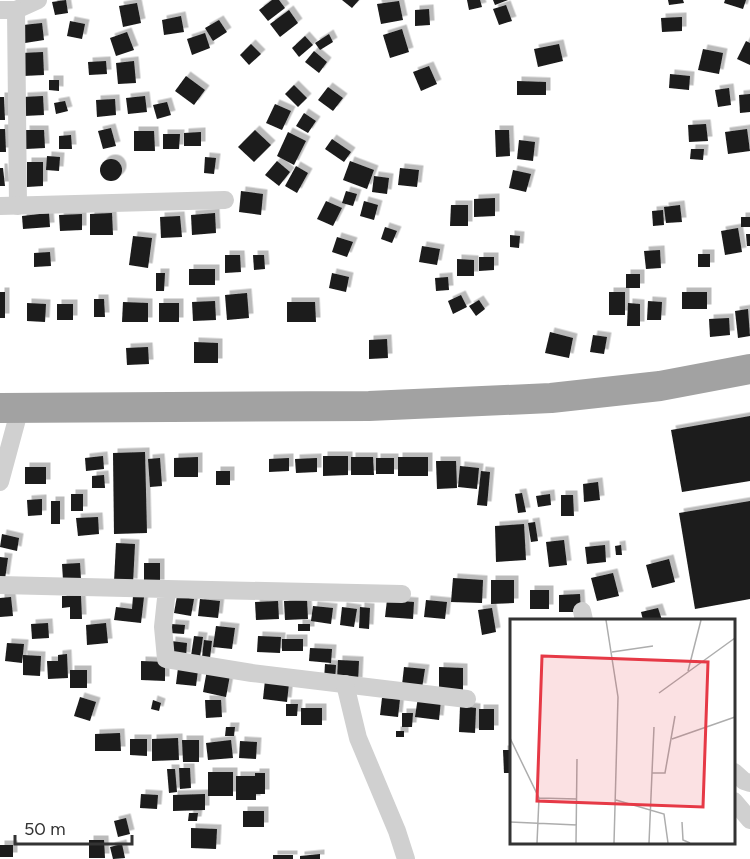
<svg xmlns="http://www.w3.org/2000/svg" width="750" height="859" viewBox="0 0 750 859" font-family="Figtree,sans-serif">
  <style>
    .building { fill: #1a1a1a; filter: url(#shadow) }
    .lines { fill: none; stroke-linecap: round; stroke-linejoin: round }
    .minor { stroke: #d0d0d0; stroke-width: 18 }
    .trunk { stroke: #a2a2a2; stroke-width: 30 }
    .inset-road { fill: none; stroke: #adadad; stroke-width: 1.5 }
    .view { fill: #e63946; fill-opacity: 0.15; stroke: #e63946; stroke-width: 3 }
    .inset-edge { fill: none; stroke: #333; stroke-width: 3 }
  </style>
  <defs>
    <filter id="shadow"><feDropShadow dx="4.5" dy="-4.5" stdDeviation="0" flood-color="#0004"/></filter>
  </defs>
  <rect width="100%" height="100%" fill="#fff"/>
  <g class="building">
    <polygon points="66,0 68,13 55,15 52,2"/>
    <polygon points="272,0 279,0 285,8 268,21 259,10"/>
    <polygon points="342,0 359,0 352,8"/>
    <polygon points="467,0 480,0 482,7 469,10"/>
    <polygon points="493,0 508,0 495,5"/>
    <polygon points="668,0 683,0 684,3 669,5"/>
    <polygon points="725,0 746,0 743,9 724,3"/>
    <polygon points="399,1 403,20 381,24 377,4"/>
    <polygon points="137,3 141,23 123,27 119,6"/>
    <polygon points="506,5 512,21 499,25 493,9"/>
    <polygon points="429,9 430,25 415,26 415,10"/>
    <polygon points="289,10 298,23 280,37 270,24"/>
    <polygon points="181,16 184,32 164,35 162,20"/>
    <polygon points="682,17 682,31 662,32 661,18"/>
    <polygon points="219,20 227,32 213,41 205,28"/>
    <polygon points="70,21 85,24 82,39 67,36"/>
    <polygon points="42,23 44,40 25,43 23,25"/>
    <polygon points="402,29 409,52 390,58 383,35"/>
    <polygon points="127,32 134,50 116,56 110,38"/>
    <polygon points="205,33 210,48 192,55 187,39"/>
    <polygon points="329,34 333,42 320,50 315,43"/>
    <polygon points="305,36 313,45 299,57 292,48"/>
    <polygon points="746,41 750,43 750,65 737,59"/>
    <polygon points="251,44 261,54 249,65 240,55"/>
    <polygon points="559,44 563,61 538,67 534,49"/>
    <polygon points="703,49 723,53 719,74 698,70"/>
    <polygon points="314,51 327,62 319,73 305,62"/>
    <polygon points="43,52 44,75 23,76 22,53"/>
    <polygon points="106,61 107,74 89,75 88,62"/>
    <polygon points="134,61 136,83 118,84 116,63"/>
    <polygon points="429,66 437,84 421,91 413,72"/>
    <polygon points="670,74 690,76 689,90 669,88"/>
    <polygon points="186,76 205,90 194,105 175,91"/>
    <polygon points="49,80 59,80 59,91 49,90"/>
    <polygon points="517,81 546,82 546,95 517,95"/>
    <polygon points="294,85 307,98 298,107 285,94"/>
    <polygon points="328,87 343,98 333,111 318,100"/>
    <polygon points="729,88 731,105 718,107 715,90"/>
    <polygon points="750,94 750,112 740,113 739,95"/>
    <polygon points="43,96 44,115 24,116 23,97"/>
    <polygon points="145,96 147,112 128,114 126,98"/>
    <polygon points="0,97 4,97 5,120 0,120"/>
    <polygon points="115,99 116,115 97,117 96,100"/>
    <polygon points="65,101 68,111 56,114 54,103"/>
    <polygon points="167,102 171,115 157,119 153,105"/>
    <polygon points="275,104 291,111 282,130 266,123"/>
    <polygon points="304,113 316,121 308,133 296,126"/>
    <polygon points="706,124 708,141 689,142 688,125"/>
    <polygon points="111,128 116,146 103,149 98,131"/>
    <polygon points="0,129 5,129 6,152 0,152"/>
    <polygon points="747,129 750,151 728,154 725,132"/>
    <polygon points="25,130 44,130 45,148 26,149"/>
    <polygon points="255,130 271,145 254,162 238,147"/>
    <polygon points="495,130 509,130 510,156 496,157"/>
    <polygon points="134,131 154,131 155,151 134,151"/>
    <polygon points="201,132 201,146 184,146 184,133"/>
    <polygon points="288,132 306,141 294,165 277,156"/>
    <polygon points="163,134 180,134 179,149 163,149"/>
    <polygon points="71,135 72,149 59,149 59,136"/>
    <polygon points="332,139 351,152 344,162 325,149"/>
    <polygon points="519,140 535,142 533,161 517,159"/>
    <polygon points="691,149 704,149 703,160 690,159"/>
    <polygon points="47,156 60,157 59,171 46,170"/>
    <polygon points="205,157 216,158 214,174 204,173"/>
    <circle cx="111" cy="170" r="11"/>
    <polygon points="277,161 290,172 279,186 265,175"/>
    <polygon points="350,161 374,170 367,189 343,180"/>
    <polygon points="27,162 43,162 43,186 27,187"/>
    <polygon points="296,166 308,173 297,193 285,186"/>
    <polygon points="0,168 3,168 5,186 0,186"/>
    <polygon points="400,168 419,170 417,187 398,185"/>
    <polygon points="513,170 531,174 526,192 509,188"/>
    <polygon points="374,176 389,178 387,194 372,192"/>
    <polygon points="241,191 263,194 261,215 239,212"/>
    <polygon points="346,191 357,194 353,206 342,203"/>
    <polygon points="495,198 495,216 474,217 474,199"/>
    <polygon points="326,201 342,208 333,226 317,219"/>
    <polygon points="364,201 378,205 374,220 360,216"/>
    <polygon points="451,205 468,205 468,226 450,226"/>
    <polygon points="680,205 682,222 666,223 664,207"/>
    <polygon points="663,210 664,225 653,226 652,211"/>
    <polygon points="49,213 50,227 23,229 22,216"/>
    <polygon points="112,213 113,235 90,235 90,214"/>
    <polygon points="215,213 216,233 192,235 191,215"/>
    <polygon points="82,214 82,230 60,231 59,215"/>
    <polygon points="180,216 182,237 161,238 160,217"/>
    <rect x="741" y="217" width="9" height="10"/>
    <polygon points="385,227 397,231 392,243 381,239"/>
    <polygon points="738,228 742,252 725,255 721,231"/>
    <polygon points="746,234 750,234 750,246 747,246"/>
    <polygon points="510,235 520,236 519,248 510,247"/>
    <polygon points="133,236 152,238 148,268 129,265"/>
    <polygon points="337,237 353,242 347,257 332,252"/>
    <polygon points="422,246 440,249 437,265 419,262"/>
    <polygon points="660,250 661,268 646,269 644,251"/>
    <polygon points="50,252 51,266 34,267 34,253"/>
    <rect x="698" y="254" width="12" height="13"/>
    <polygon points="225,255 240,255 241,272 225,273"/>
    <polygon points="253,255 264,255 265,269 254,270"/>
    <polygon points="479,257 494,257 494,270 479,271"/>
    <polygon points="457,259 474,260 474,276 457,276"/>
    <rect x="189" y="269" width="26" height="16"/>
    <polygon points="156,273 165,273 164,291 156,291"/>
    <polygon points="332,273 349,277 346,292 329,288"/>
    <rect x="626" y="274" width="14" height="14"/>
    <polygon points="448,277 449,290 436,291 435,278"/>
    <rect x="0" y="292" width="5" height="26"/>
    <rect x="609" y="292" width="16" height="23"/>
    <rect x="682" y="292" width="25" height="17"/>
    <polygon points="247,293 249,318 227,320 225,295"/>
    <polygon points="461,295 467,307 453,314 448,301"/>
    <polygon points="94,299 104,299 105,317 94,317"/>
    <polygon points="479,300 485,309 476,316 469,306"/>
    <polygon points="215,301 216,320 193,321 192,302"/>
    <polygon points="648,301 662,302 661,320 647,320"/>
    <polygon points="123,302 148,303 148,322 122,322"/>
    <polygon points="287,302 315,302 316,322 287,322"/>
    <polygon points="27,303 46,304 45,322 27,321"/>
    <rect x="159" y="303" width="20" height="19"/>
    <polygon points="628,303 640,304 640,326 627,326"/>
    <rect x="57" y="304" width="16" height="16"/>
    <polygon points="748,309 750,336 738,338 735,311"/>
    <polygon points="729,318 730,335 710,337 709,319"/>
    <polygon points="550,332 573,338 569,358 545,353"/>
    <polygon points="593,335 607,337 604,354 590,352"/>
    <polygon points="387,339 388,358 369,359 369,340"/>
    <polygon points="194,342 218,343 218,363 194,363"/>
    <polygon points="148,347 149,364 127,365 126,348"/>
    <polygon points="750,416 750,481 682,492 671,430"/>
    <polygon points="145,452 147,533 114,534 113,453"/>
    <polygon points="103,456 104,469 86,471 85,458"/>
    <polygon points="323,456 348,456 348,475 323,476"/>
    <polygon points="198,457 198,477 174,477 174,458"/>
    <polygon points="351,457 373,457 374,475 351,475"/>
    <rect x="398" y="457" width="30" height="19"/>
    <polygon points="160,458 162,486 150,487 148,459"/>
    <polygon points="289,458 289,471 269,472 269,459"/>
    <polygon points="317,458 317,472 296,473 295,459"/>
    <rect x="376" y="458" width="18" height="16"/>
    <polygon points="436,461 456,461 457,488 437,489"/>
    <polygon points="460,466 479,468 477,489 458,487"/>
    <rect x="25" y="467" width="21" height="17"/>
    <rect x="216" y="471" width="14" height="14"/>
    <polygon points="481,471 490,472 487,506 477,505"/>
    <polygon points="104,475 105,488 92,488 92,476"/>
    <polygon points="598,482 600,500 584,502 583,484"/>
    <polygon points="522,493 526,512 518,513 515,494"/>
    <rect x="71" y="494" width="12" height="17"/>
    <polygon points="550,494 551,505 538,507 536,496"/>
    <polygon points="561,495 573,495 574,516 561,516"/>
    <polygon points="42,499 42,515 28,516 27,500"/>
    <rect x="51" y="501" width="9" height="23"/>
    <polygon points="750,501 750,599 695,609 679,513"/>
    <polygon points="98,517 99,534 78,536 76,518"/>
    <polygon points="535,522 538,541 531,542 528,523"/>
    <polygon points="524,524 526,560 496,562 495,526"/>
    <polygon points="2,534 19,538 17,551 0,547"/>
    <polygon points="564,540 567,565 549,567 546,542"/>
    <polygon points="116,543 135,544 133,583 114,582"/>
    <polygon points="605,545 606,562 587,564 585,547"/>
    <polygon points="621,545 622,555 616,555 615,546"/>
    <polygon points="0,557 8,558 5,579 0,578"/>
    <polygon points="669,559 675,582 652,588 646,565"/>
    <polygon points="80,563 81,579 63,580 62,564"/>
    <rect x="144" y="563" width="16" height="21"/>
    <polygon points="613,573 619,596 597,601 591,578"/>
    <polygon points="453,578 483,580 482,603 451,602"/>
    <polygon points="491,580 514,580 514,603 491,604"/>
    <rect x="530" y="590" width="19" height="19"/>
    <polygon points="580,594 581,612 559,612 559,595"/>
    <polygon points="62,596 81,596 82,619 70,619 70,607 62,608"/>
    <polygon points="133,596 144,597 141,623 114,620 116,607 132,609"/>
    <polygon points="177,596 194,599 191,616 174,613"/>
    <polygon points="11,597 13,616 0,617 0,598"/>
    <polygon points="200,599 220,601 218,618 198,616"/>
    <polygon points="307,600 308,619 285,620 284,601"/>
    <polygon points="387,600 414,602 413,619 385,617"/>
    <polygon points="426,600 447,602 445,619 424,617"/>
    <polygon points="278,601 279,619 256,620 255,602"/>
    <polygon points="313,606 333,608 331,624 311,621"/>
    <polygon points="342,607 357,609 354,627 340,625"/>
    <polygon points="360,607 370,608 369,629 359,628"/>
    <polygon points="492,608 496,632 482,635 478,610"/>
    <polygon points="658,608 662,620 643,620 641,612"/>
    <polygon points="48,623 49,638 32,639 31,624"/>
    <polygon points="106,623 108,643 87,645 86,625"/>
    <polygon points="171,624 185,625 184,634 170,633"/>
    <rect x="298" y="624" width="12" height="7"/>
    <polygon points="216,626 235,628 232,649 213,647"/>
    <polygon points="194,636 203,637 200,657 191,656"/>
    <polygon points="258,636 281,637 280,653 257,652"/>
    <rect x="282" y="639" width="21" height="12"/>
    <polygon points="204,640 212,641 210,658 202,657"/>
    <polygon points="171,641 187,643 186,657 170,656"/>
    <polygon points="7,643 24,644 22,663 5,661"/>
    <polygon points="310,648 332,649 331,663 309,661"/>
    <polygon points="67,654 68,678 48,679 47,661 58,661 58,655"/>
    <polygon points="23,655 41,656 40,676 23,675"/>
    <polygon points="338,660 359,661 358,682 337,680"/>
    <polygon points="141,661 165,662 165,681 141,680"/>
    <polygon points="325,664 336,665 335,680 324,680"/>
    <polygon points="404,667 425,669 422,688 402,685"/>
    <polygon points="439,667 463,668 463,690 439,690"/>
    <polygon points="178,668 198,670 196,686 176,684"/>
    <rect x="70" y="670" width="17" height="18"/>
    <polygon points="207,670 230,675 226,697 203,692"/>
    <polygon points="265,680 289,683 287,702 263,699"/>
    <polygon points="80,697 96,702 90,721 74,716"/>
    <polygon points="418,697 441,700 439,720 415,717"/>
    <polygon points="382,698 400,699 398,717 380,715"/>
    <polygon points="153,700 161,703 159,711 151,709"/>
    <polygon points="205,700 221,700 222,717 206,718"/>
    <polygon points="286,704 298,704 297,716 286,716"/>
    <polygon points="460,706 476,708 475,733 459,732"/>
    <rect x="301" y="708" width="21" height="17"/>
    <rect x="479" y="709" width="15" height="21"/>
    <polygon points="402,713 413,713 412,727 402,727"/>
    <polygon points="226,727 235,727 234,736 225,736"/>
    <rect x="396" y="731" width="8" height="6"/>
    <polygon points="120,733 121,751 95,751 95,734"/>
    <polygon points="178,738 179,760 152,761 152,739"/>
    <polygon points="130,739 147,739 147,756 130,755"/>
    <polygon points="182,740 199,740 199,762 183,762"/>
    <polygon points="231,740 233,758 208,760 206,743"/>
    <polygon points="240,741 257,742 256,759 239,758"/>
    <polygon points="503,750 512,750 512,773 504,773"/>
    <polygon points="179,768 190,768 191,788 180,789"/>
    <polygon points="167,769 175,769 177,792 169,793"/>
    <rect x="208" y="772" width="25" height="24"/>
    <polygon points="255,773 265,773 265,794 256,794 256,800 236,800 236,776 255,776"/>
    <polygon points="141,794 158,795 157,809 140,808"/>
    <polygon points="205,794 205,810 173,811 173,795"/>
    <rect x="243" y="811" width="21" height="16"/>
    <polygon points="189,813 198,813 197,821 188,821"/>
    <polygon points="126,818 130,834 118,837 114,821"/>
    <polygon points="191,828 217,829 216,849 191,848"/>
    <polygon points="89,840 104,840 105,858 89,858"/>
    <polygon points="122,844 125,858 113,859 110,847"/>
    <rect x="0" y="845" width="13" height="12"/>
    <polygon points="320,854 320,859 300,859 300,856"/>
    <rect x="273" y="855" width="20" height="4"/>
  </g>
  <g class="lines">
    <g class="minor">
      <polyline points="0,10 16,10 38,0"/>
      <polyline points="16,10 18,206"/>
      <polyline points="0,206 225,200"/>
      <polyline points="0,482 20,408"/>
      <polyline points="0,585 167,589 163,627 166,659 252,673 467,699"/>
      <polyline points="167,589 402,594"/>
      <polyline points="582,611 584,620"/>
      <polyline points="345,684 358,738 397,831 406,859"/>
      <polyline points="734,772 744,781 750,783"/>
      <polyline points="734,801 750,820"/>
    </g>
    <polyline class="trunk" points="0,408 369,406 551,398 660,386 750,369"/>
  </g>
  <g transform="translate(510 619)">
    <rect width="225" height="225" fill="#fff"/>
    <path class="inset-road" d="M96,1L108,78L104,224M102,33L143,27M178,52L191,1M149,74L225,19M0,119L29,179L27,224M162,120L225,98M142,154L144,108M29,179L67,180M106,181L154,195L158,224M0,203L67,206M172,203L173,221L180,224M66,224L67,140M139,224L142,154H155L165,97"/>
    <path class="view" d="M32,37L198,43L193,188L27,182Z"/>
    <rect width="225" height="225" class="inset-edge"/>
  </g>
  <path d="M15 835v9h117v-9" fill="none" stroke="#333333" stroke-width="3"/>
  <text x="24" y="835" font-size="18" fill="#333333" stroke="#ffffff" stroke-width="4.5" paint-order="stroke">50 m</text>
</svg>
